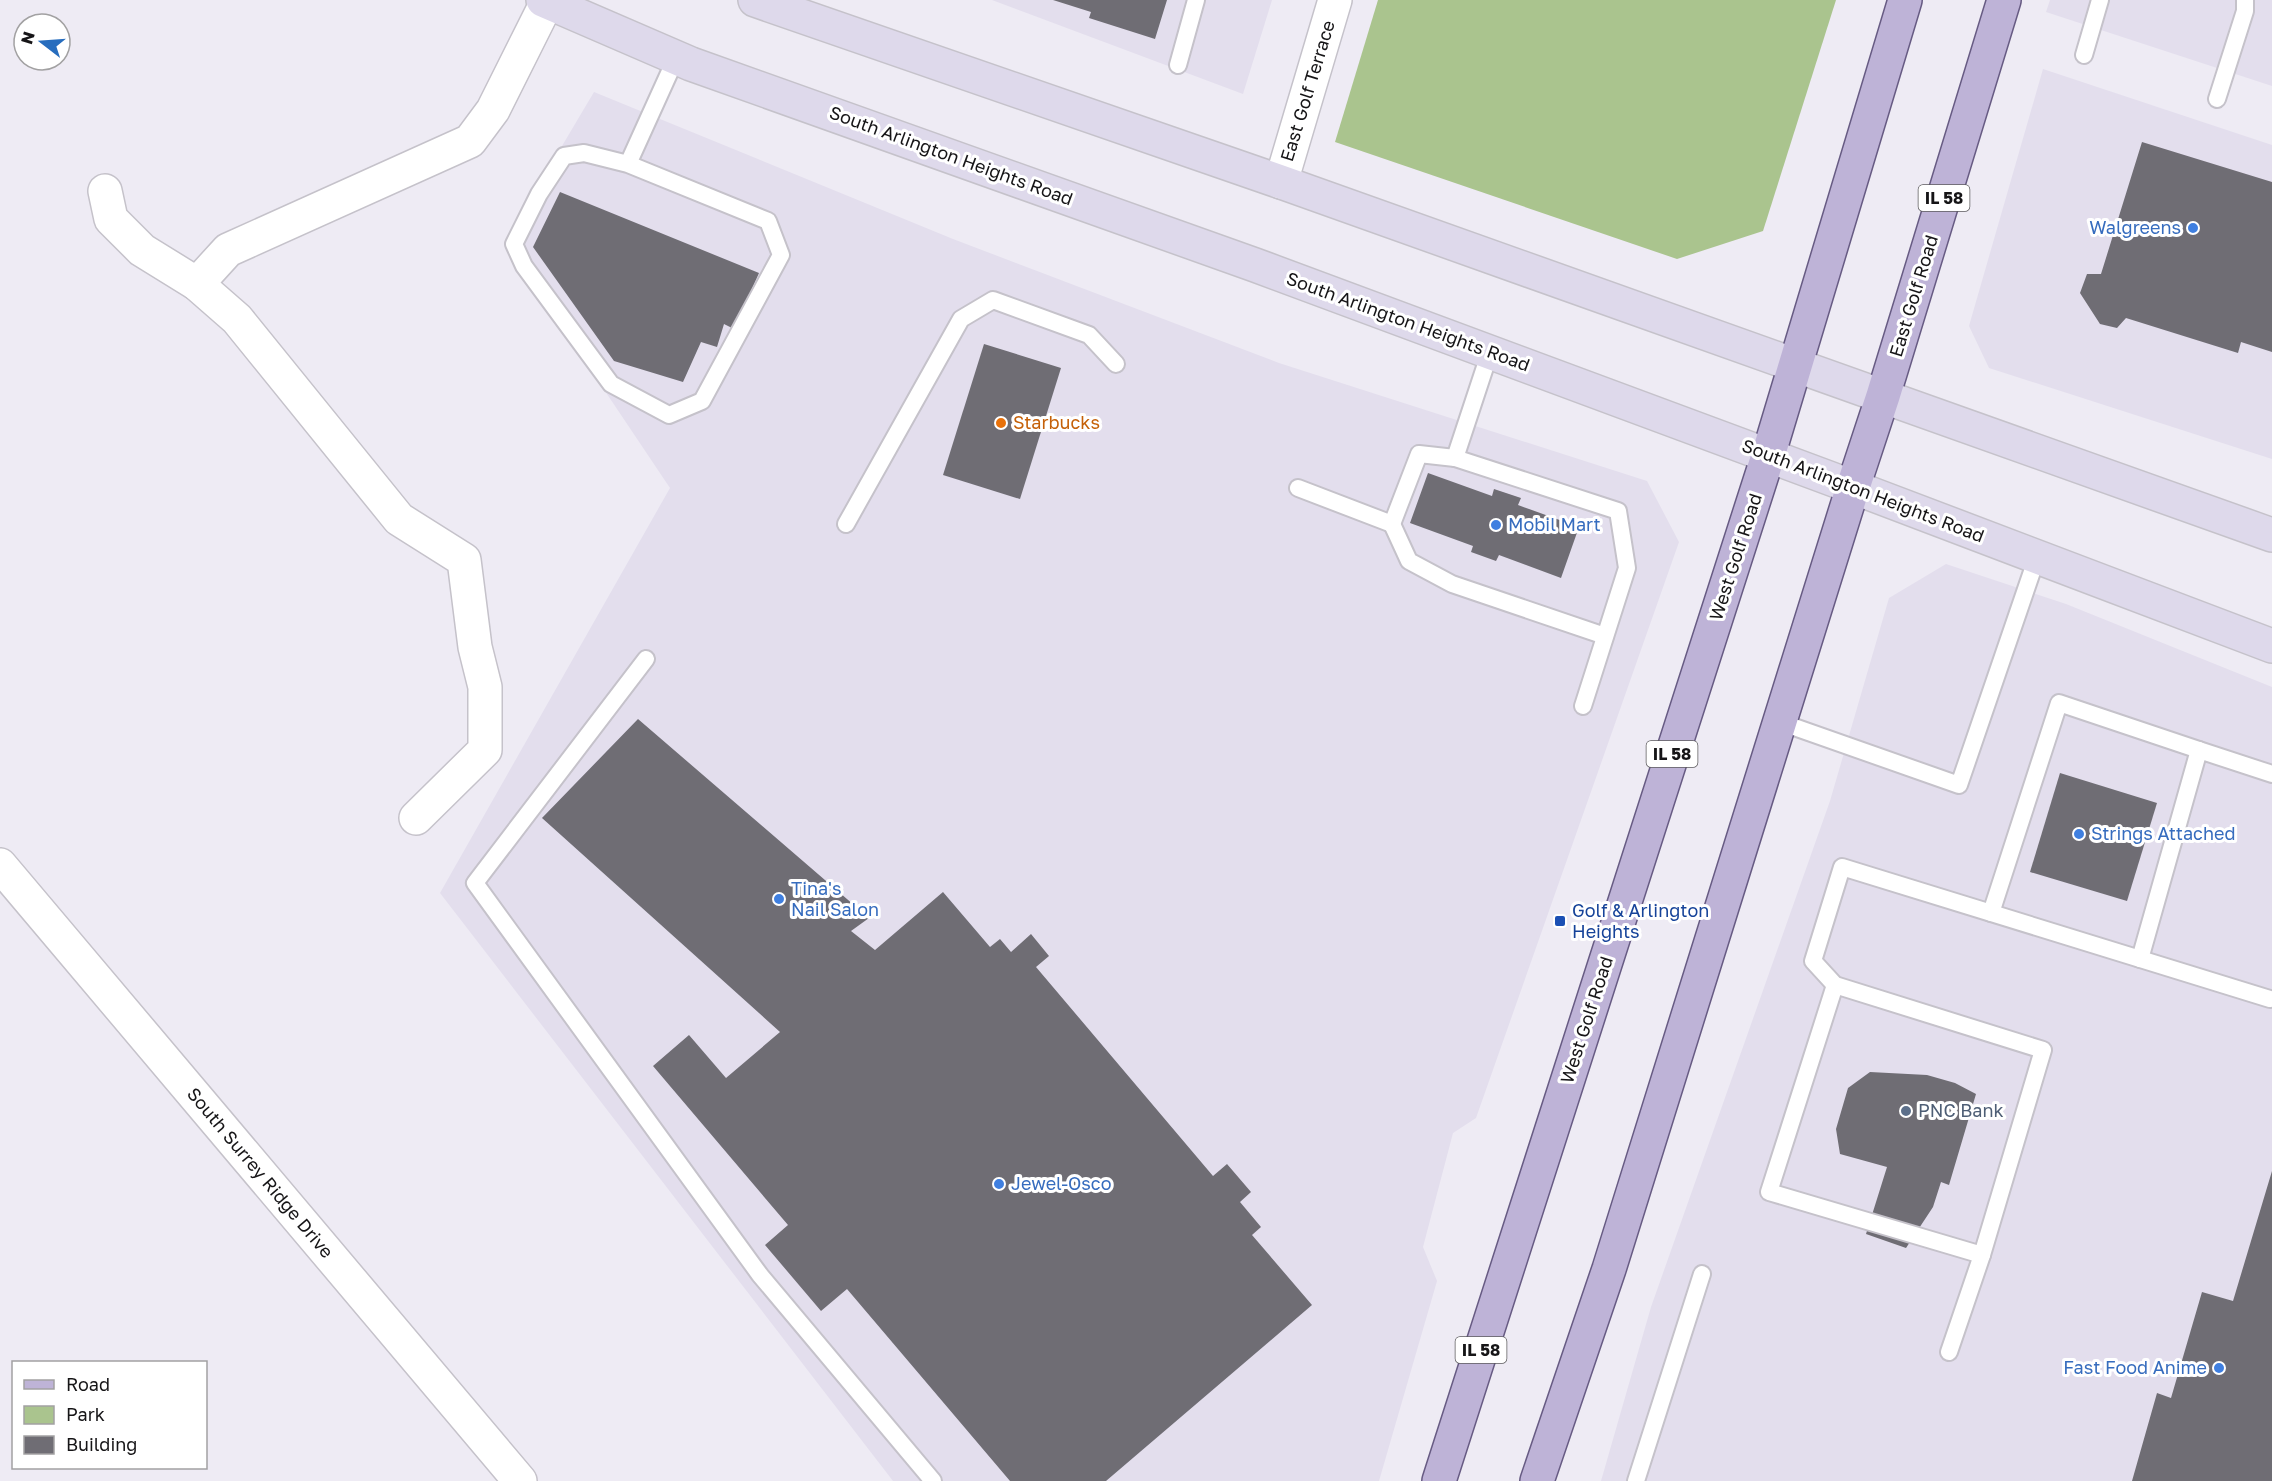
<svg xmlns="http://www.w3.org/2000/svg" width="2272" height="1481" viewBox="0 0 2272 1481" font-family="'Golos Text',sans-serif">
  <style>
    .built { fill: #e3deed }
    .green { fill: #aac48e }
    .building { fill: #6f6d74 }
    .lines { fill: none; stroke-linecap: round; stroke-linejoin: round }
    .service-casing { stroke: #c5c2ca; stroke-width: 20 }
    .minor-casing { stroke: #c5c2ca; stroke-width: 36 }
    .secondary-casing { stroke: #c5c2ca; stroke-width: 36 }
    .primary-casing { stroke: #675b83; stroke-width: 36 }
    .service { stroke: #fff; stroke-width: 16 }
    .minor { stroke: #fff; stroke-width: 33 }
    .secondary { stroke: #ded9eb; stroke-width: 33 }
    .primary { stroke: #beb3d7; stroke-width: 33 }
    .shop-dot { fill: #3f7fe0; stroke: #fff; stroke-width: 2 }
    .food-dot { fill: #e8710a; stroke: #fff; stroke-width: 2 }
    .transit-dot { fill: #1a4fb4; stroke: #fff; stroke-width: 2 }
    .service-dot { fill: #5c6f8a; stroke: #fff; stroke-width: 2 }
    .labels { text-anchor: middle; stroke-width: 6; stroke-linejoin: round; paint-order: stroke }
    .shield { fill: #fff; stroke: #5c5b5d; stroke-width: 1.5 }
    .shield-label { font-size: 16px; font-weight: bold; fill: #161517 }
    .street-label { font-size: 18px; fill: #161517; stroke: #fff }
    .shop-label { font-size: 18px; fill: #366cbe; stroke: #fff; text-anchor: start }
    .food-label { font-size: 18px; fill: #c56008; stroke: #fff; text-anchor: start }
    .transit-label { font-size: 18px; fill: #164399; stroke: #fff; text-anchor: start }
    .service-label { font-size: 18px; fill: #4e5e75; stroke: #fff; text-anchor: start }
  </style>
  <rect width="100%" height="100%" fill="#eeebf4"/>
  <g class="built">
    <polygon points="992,0 1272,0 1243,94"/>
    <polygon points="2050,0 2272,0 2272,86 2046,12"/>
    <polygon points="2043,69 2272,145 2272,459 1989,368 1969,326"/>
    <polygon points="594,92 953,239 1279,363 1647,481 1679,542 1476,1118 1453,1133 1423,1247 1437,1281 1379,1481 893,1481 440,893 670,488 505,242"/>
    <polygon points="1946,564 2066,604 2272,687 2272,1481 1601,1481 1651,1307 1830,801 1889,598"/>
  </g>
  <polygon class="green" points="1378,0 1836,0 1763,231 1677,259 1335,142"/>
  <g class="building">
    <polygon points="1053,0 1167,0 1155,39 1089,18 1091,12"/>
    <polygon points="2142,142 2272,182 2272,352 2241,342 2238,353 2126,318 2117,328 2100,324 2080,293 2087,274 2101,274"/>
    <polygon points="560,192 759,273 734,329 724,324 717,347 701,342 683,382 614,361 533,247"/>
    <polygon points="984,344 1061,368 1020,499 943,475"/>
    <polygon points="1428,473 1492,496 1494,489 1521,498 1518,505 1579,527 1561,578 1499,555 1496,561 1471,552 1473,546 1410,523"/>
    <polygon points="638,719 869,918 851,931 875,950 943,892 990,947 1000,939 1011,952 1031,934 1049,956 1036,967 1213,1176 1227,1164 1251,1192 1240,1202 1261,1227 1252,1235 1312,1305 1106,1481 1010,1481 847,1289 821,1311 765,1245 788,1225 653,1066 689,1035 726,1078 780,1032 542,818"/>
    <polygon points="2060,773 2157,803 2127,901 2030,872"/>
    <polygon points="1870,1072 1927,1075 1955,1083 1976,1094 1949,1185 1941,1182 1933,1207 1906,1248 1866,1234 1887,1167 1840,1154 1836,1129 1848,1088"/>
    <polygon points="2272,1171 2272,1481 2132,1481 2157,1393 2171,1398 2202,1292 2233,1301"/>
  </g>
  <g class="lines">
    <defs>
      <g id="service">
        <polyline points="2084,55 2100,0"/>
        <polyline points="1178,65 1196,0"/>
        <polyline points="2217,99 2245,11 2245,0"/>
        <polyline points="628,164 584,153 564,156 539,194 514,244 524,266 611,384 669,415 702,401 781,255 768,221 628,164 676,58"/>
        <polyline points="1490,352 1455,458 1618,511 1627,568 1583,706"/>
        <polyline points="1298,488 1392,524 1419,454 1455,458"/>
        <polyline points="846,524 961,319 993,300 1089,335 1116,364"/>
        <polyline points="1392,524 1409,561 1452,584 1605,636"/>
        <polyline points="646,659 475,883 760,1275 933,1481"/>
        <polyline points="1780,722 1959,785 2037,557"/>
        <polyline points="1991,913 2059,703 2199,750"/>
        <polyline points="2140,959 2199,750 2272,774"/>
        <polyline points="1835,985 1769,1192 1982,1255"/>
        <polyline points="1949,1352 1982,1255 2043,1050 1835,985 1813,961 1842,867 2270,999"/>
        <polyline points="1636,1481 1702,1274"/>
      </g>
      <g id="minor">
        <polyline points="1281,182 1335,0"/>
        <polyline points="105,191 111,219 142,250 197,284 237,319 399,519 464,560 475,647 485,687 485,750 416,818"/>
        <polyline points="197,284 228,250 470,141 493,110 547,2"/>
        <polyline points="0,865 520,1481"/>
      </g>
      <g id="secondary">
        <polyline points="543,0 691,64 1255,265 1853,487 2272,646"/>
        <polyline points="755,0 1281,182 2272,535"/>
      </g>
      <g id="primary">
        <polyline points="1439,1481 1768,456 1905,0"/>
        <polyline points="1537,1481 1609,1269 1853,487 1883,396 2004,0"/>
      </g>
    </defs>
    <use href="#service" class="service-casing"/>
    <use href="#minor" class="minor-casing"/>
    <use href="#secondary" class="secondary-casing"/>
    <use href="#primary" class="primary-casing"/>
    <use href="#service" class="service"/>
    <use href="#minor" class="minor"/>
    <use href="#secondary" class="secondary"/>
    <use href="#primary" class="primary"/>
  </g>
  <g class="shop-dot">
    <circle cx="2193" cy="228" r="6"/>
    <circle cx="1496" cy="525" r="6"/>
    <circle cx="2079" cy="834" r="6"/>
    <circle cx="779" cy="899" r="6"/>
    <circle cx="999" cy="1184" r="6"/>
    <circle cx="2219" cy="1368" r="6"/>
  </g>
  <circle class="food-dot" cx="1001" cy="423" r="6"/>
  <rect class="transit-dot" x="1554" y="915" width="12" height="12" rx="3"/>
  <circle class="service-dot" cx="1906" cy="1111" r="6"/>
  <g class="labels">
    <g class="shield">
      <rect x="1918.5" y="185" width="51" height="26" rx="4.5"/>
      <rect x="1646.5" y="741" width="51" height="26" rx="4.5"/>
      <rect x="1455.5" y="1337" width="51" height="26" rx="4.5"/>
    </g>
    <g class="shield-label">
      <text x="1944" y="204">IL 58</text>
      <text x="1672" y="760">IL 58</text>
      <text x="1481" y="1356">IL 58</text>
    </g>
    <g class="street-label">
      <text transform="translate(1308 91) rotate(-73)" y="6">East Golf Terrace</text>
      <text transform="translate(951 156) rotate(20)" y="6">South Arlington Heights Road</text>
      <text transform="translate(1914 296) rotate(-73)" y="6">East Golf Road</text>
      <text transform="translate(1408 322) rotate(20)" y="6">South Arlington Heights Road</text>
      <text transform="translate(1863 491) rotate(21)" y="6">South Arlington Heights Road</text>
      <text transform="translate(1736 557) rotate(-72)" y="6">West Golf Road</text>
      <text transform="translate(1587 1020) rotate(-72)" y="6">West Golf Road</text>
      <text transform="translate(260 1173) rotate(50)" y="6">South Surrey Ridge Drive</text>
    </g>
    <g class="shop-label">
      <text x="2181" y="234" text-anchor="end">Walgreens</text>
      <text x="1508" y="531">Mobil Mart</text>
      <text x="2091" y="840">Strings Attached</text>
      <text x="791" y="895">Tina's<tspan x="791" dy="21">Nail Salon</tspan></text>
      <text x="1011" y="1190">Jewel-Osco</text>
      <text x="2207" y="1374" text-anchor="end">Fast Food Anime</text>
    </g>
    <g class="food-label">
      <text x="1013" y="429">Starbucks</text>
    </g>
    <g class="transit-label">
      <text x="1572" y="917">Golf &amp; Arlington<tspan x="1572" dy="21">Heights</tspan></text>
    </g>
    <g class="service-label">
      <text x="1918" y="1117">PNC Bank</text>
    </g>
  </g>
  <rect x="12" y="1361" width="195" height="108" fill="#ffffff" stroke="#a2a1a2" stroke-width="1.5"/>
  <rect x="24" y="1380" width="30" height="9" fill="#beb3d7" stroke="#a2a1a2" stroke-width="1.5"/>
  <text x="66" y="1391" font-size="18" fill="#161517">Road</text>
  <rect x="24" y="1406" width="30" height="18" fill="#aac48e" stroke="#a2a1a2" stroke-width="1.5"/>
  <text x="66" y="1421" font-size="18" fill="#161517">Park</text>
  <rect x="24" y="1436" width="30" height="18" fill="#6f6d74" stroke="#a2a1a2" stroke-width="1.5"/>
  <text x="66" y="1451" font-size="18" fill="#161517">Building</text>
  <g transform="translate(42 42) rotate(287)"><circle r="28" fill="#ffffff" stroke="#a2a1a2" stroke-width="1.5"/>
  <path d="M0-4.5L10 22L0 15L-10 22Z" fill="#276dbe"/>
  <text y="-9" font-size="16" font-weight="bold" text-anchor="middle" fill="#161517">N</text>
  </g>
</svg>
